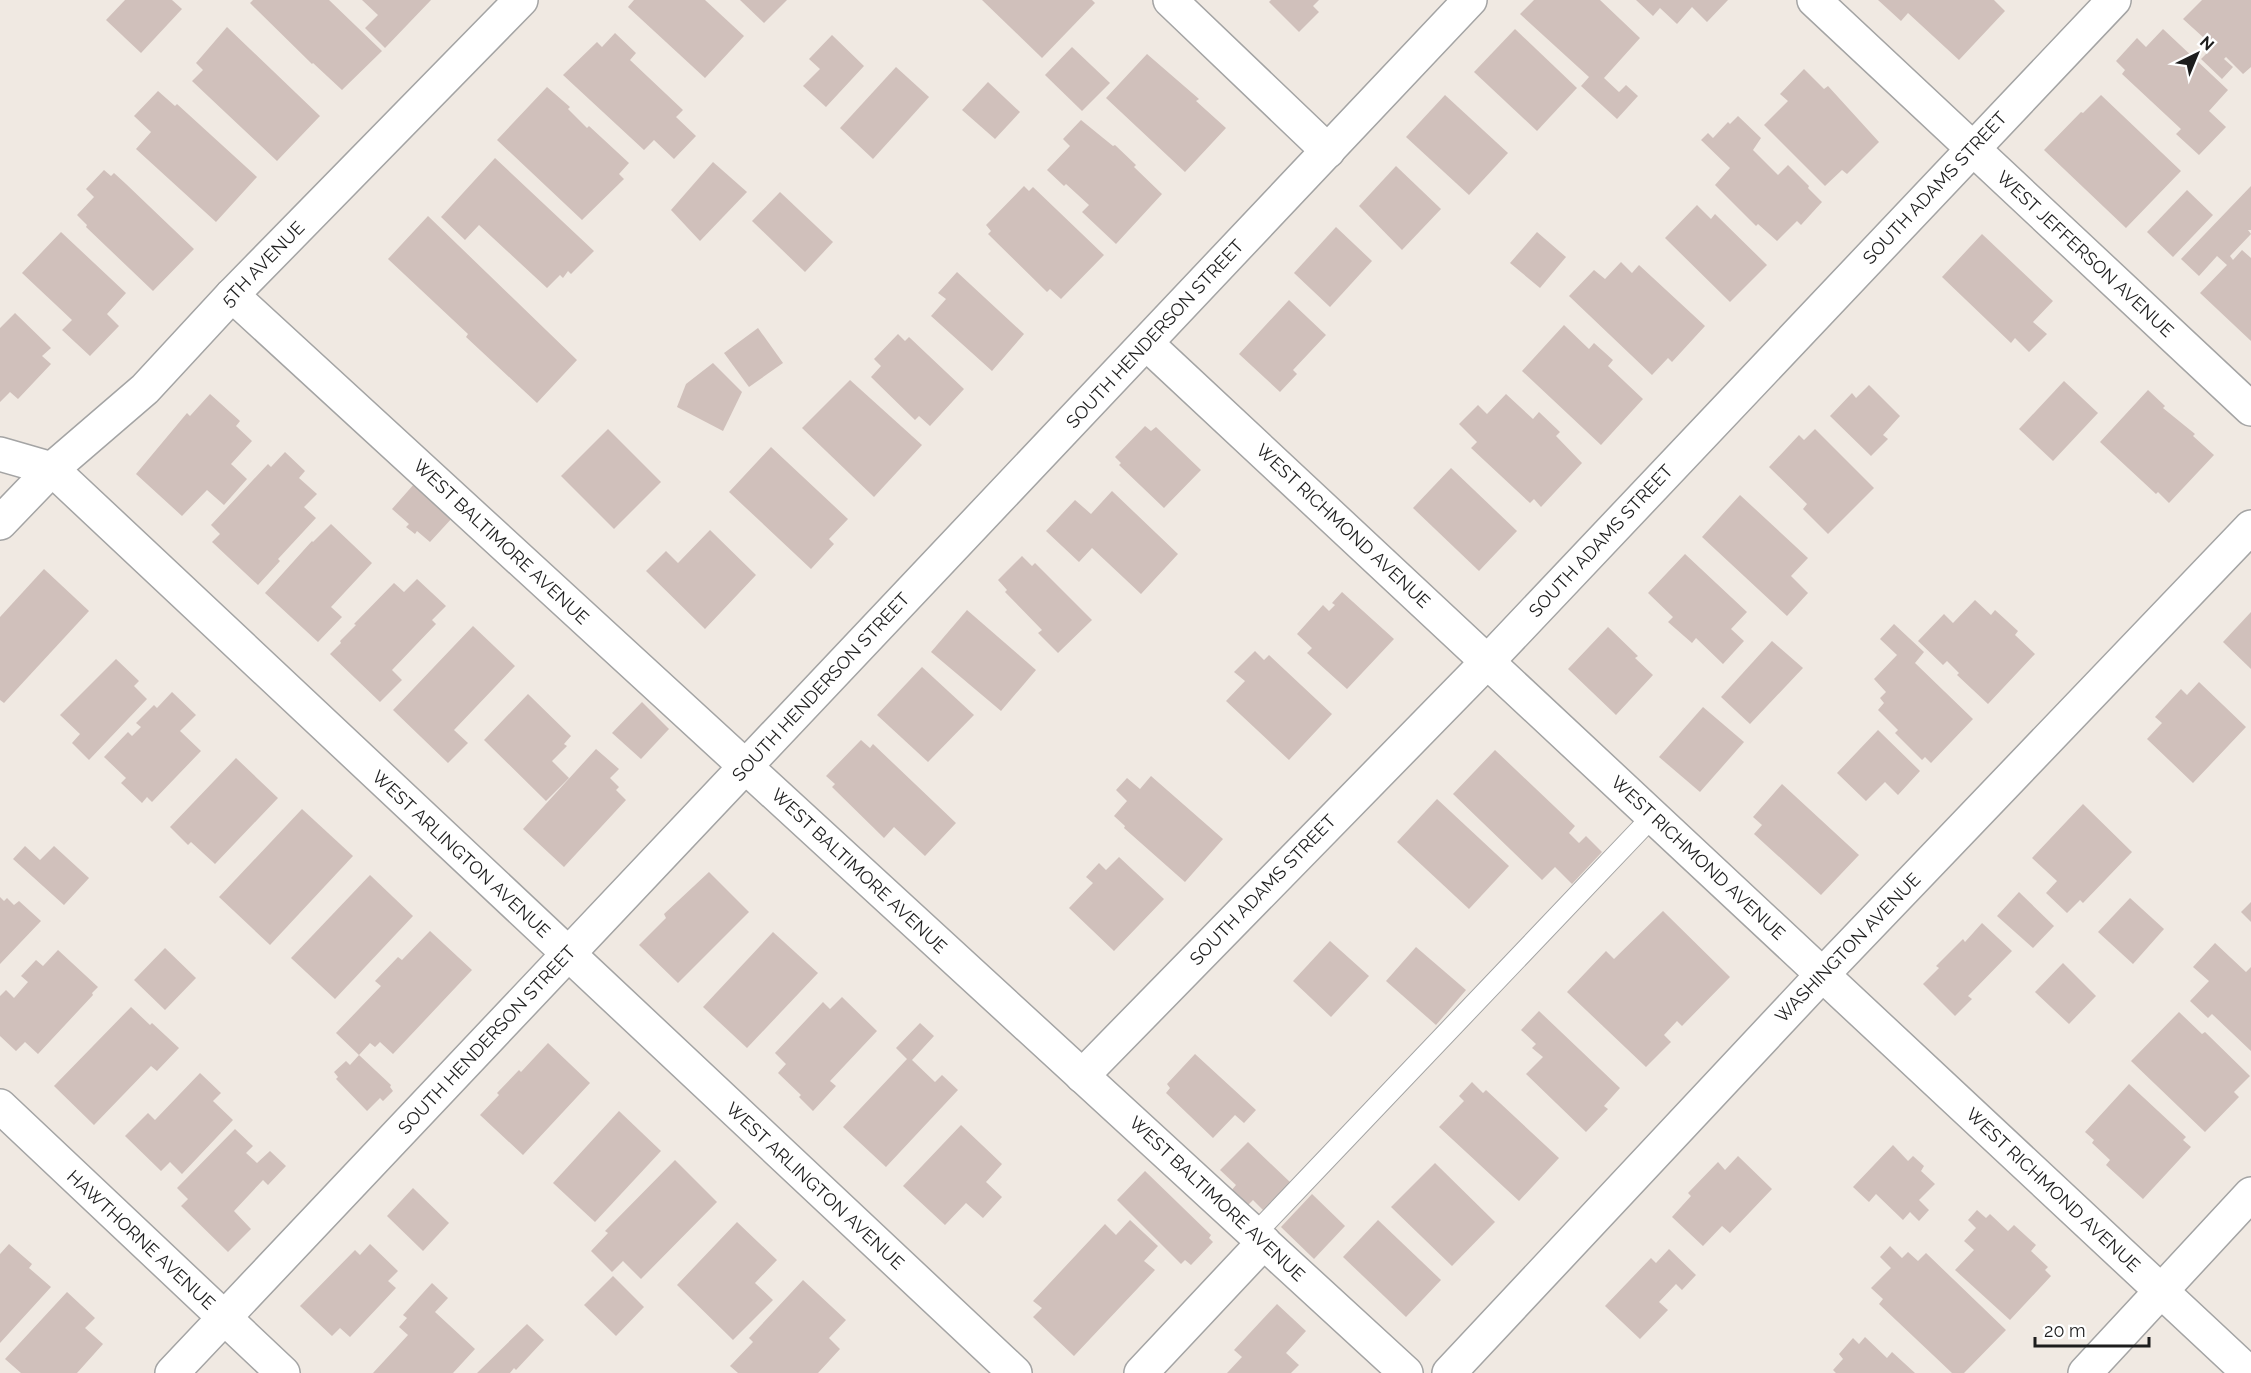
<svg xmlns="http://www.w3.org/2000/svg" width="2251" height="1373" viewBox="0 0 2251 1373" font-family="Raleway,sans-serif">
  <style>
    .building { fill: #d0c0bb }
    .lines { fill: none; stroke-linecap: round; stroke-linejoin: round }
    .service-casing { stroke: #a4a4a4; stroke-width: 22 }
    .minor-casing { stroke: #a4a4a4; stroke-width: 36 }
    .service { stroke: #fff; stroke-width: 20 }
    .minor { stroke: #fff; stroke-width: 33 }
    .labels { text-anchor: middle; stroke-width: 5; stroke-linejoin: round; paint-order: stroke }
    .street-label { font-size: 18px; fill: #1d1d1d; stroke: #fff }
  </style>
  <rect width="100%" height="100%" fill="#f0e9e2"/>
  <g class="building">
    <polygon points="125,0 172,0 182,9 141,53 106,20"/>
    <polygon points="253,0 329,0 382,51 342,90 313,63 312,64 250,3"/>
    <polygon points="362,0 431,0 385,48 365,28 378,15"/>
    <polygon points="634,0 705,0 744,36 705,78 628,7"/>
    <polygon points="740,0 787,0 764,23"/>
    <polygon points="982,0 1092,0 1095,3 1042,58"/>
    <polygon points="1271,0 1319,0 1313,6 1319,12 1299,32 1269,2"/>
    <polygon points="1534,0 1600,0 1640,38 1604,78 1619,92 1626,85 1638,96 1617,119 1581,86 1589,77 1520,14"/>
    <polygon points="1636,0 1728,0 1707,22 1692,7 1677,24 1660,8 1653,16"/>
    <polygon points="1878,0 1994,0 2005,11 1959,60 1908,13 1901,21"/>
    <polygon points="2202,0 2251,0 2251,67 2243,74 2226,57 2224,59 2233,67 2222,79 2201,59 2211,49 2202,40 2204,38 2183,19"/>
    <polygon points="227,27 320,116 277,161 192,81 203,70 196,63"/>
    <polygon points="1515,29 1577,88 1537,131 1474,72"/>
    <polygon points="2163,29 2228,90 2209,111 2226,127 2199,155 2176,134 2181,129 2122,74 2125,70 2116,61 2137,38 2146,47"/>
    <polygon points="615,33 636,53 630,60 683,110 676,117 696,136 674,159 654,140 644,150 563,75 597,42 602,47"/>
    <polygon points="832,35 864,66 826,107 803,86 820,69 809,59"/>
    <polygon points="1072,47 1110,83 1082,111 1045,75"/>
    <polygon points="1147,54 1199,99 1196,101 1226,128 1185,172 1106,98"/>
    <polygon points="896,67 929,97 873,159 840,128"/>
    <polygon points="1804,69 1824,89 1828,86 1879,142 1847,174 1842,170 1825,186 1764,125 1788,101 1780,94"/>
    <polygon points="988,82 1020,112 995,139 962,110"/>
    <polygon points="547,87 570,107 568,109 587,128 589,126 629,163 619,174 624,179 582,220 497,140"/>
    <polygon points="158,91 175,106 177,104 257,177 216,222 136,149 151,132 134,116"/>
    <polygon points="1445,95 1508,153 1469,195 1406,137"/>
    <polygon points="2101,95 2181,171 2126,228 2044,150 2081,112 2083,113"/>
    <polygon points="1738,116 1761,138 1753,150 1778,175 1788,165 1809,186 1808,188 1822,202 1801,225 1797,221 1777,241 1758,224 1756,226 1715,185 1730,168 1701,140 1708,133 1713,138 1728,122 1730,124"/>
    <polygon points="1081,120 1113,146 1115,145 1136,165 1134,167 1162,194 1116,244 1082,212 1089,205 1066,184 1064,186 1047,170 1070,146 1063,139"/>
    <polygon points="495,158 594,251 571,274 568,271 563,278 560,275 547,288 479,225 465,240 441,217"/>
    <polygon points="713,162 747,192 700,241 671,210"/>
    <polygon points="1396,166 1441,209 1402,250 1359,206"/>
    <polygon points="104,170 111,176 114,173 126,184 194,249 153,291 86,227 87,225 77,215 94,197 86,189"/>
    <polygon points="1024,186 1029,191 1033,187 1104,255 1061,299 1050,289 1047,292 988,234 991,231 986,225"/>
    <polygon points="2251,186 2251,230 2248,230 2251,234 2230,256 2233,260 2242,250 2251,258 2251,341 2200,293 2227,265 2217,256 2199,276 2181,259"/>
    <polygon points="2187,190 2213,215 2173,257 2147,232"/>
    <polygon points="780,192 833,242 805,272 752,221"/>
    <polygon points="1697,205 1711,219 1715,214 1767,265 1730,302 1665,238"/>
    <polygon points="428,216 577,360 537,403 466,337 468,334 388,259"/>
    <polygon points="1336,227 1372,261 1330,307 1294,273"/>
    <polygon points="61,232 126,293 107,314 119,326 90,356 62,330 72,320 22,273"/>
    <polygon points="1537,232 1566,257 1540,288 1510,263"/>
    <polygon points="1982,234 2053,301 2033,322 2047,334 2029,352 2015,338 2011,343 1942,277"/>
    <polygon points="1621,262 1632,273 1639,265 1705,326 1672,362 1668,358 1652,375 1569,296 1594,270 1605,279"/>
    <polygon points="957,272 1024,334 992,371 931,316 946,299 938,293"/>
    <polygon points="1289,300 1326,335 1293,370 1297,374 1280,392 1239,354"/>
    <polygon points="15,313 51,348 42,356 51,364 18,399 10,392 0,402 0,328"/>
    <polygon points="1564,325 1589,349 1594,343 1613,360 1608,366 1643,399 1601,445 1522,371"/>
    <polygon points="758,328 783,363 749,387 724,353"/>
    <polygon points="898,334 905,341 909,337 964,389 930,426 919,416 915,420 871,377 881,366 874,359"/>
    <polygon points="713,363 742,392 723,431 677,407 686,384"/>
    <polygon points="850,380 922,445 874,497 802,428"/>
    <polygon points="2064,381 2098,413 2053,461 2019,429"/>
    <polygon points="1869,385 1900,416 1883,435 1888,439 1871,456 1830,416 1852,393 1856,398"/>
    <polygon points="2148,390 2165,406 2163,408 2195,434 2193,436 2214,455 2169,503 2158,492 2156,494 2100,442"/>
    <polygon points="210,394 240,421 236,426 252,441 231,464 247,479 224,505 207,490 182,516 136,474 187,413 190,416"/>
    <polygon points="1506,394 1533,419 1539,412 1560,432 1556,436 1582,463 1541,507 1534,499 1530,503 1471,448 1477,442 1459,424 1478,405 1487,414"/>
    <polygon points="1145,426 1151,431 1156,427 1201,470 1164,508 1119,465 1121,463 1115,457"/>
    <polygon points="608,429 661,482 614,529 561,476"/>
    <polygon points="1815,429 1874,488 1828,534 1803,509 1807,504 1769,467 1799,435 1804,440"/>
    <polygon points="771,447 848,519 829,539 834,544 811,569 729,492"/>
    <polygon points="285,452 305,471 299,478 317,494 304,507 316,518 278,559 280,561 258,585 212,542 220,534 211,525 268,464 271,467"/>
    <polygon points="1451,468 1517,531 1479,571 1413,508"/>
    <polygon points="415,483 453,517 430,542 417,531 415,534 406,527 409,524 392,509"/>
    <polygon points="1112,491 1178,554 1141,594 1092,548 1079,562 1046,531 1075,500 1091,514"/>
    <polygon points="1740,495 1808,558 1791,576 1808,593 1787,616 1702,537"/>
    <polygon points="331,524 372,563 331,607 342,617 318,642 265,593 312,541 313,542"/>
    <polygon points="710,530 756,575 705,629 646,571 666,551 678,563"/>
    <polygon points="1685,554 1747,612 1731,629 1744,641 1723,664 1696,638 1692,643 1668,622 1673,617 1648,593"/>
    <polygon points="1022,556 1032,566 1035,563 1092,620 1058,653 1038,633 1042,630 1005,592 1007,590 998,580"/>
    <polygon points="44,569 89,611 4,703 0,700 0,617"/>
    <polygon points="417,579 446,606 432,620 436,624 392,670 402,680 380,702 330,654 341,643 340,641 356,625 354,624 394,583 404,592"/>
    <polygon points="1342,592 1394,639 1347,689 1307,653 1312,648 1297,634 1323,605 1329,611 1335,605 1332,603"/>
    <polygon points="1975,600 1991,615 1995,610 2018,631 2015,635 2035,654 1988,704 1957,675 1959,673 1947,661 1943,665 1918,641 1944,614 1953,623"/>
    <polygon points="967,610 1036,670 1001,711 931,652"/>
    <polygon points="2251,612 2251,669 2223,642"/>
    <polygon points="1894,624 1924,652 1915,663 1973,719 1931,763 1925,757 1922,760 1895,733 1898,730 1878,710 1884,703 1880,698 1886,692 1874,679 1897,655 1880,639"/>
    <polygon points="473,626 515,666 454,730 468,743 448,763 393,710"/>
    <polygon points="1608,627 1638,656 1635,658 1653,675 1616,715 1568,669"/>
    <polygon points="1772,641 1803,668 1750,724 1721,697"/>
    <polygon points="1255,651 1264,660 1269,655 1332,714 1289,760 1226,701 1245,681 1234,672"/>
    <polygon points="116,659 139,681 134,686 147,699 89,760 72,743 80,734 60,715"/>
    <polygon points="922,667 974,715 928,762 877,715"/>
    <polygon points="2199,682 2246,727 2193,783 2147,739 2162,723 2155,717 2181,689 2187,695"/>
    <polygon points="172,692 196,715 180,731 201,751 152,802 147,797 142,803 121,783 126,778 104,757 128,732 132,736 141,727 136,723 154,705 157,708"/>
    <polygon points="528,694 571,736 564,744 567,746 552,761 569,778 546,801 484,740"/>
    <polygon points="642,702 669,729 641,759 612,733"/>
    <polygon points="1703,707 1744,742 1700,792 1659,757"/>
    <polygon points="1878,730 1920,771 1898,795 1885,782 1866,801 1837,773"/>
    <polygon points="861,740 870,748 873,744 956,823 925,856 894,827 884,838 832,787 835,784 826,776"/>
    <polygon points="596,749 619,769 610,778 619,787 616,790 626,800 564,867 523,829"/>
    <polygon points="1495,750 1575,826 1569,833 1579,843 1586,836 1602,852 1572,884 1555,867 1542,880 1453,794"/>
    <polygon points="236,758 278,798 215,864 191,842 188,845 170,827"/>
    <polygon points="1151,776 1223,839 1185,882 1124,828 1125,826 1114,816 1127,801 1116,790 1127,778 1140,789"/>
    <polygon points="1782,784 1859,855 1821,895 1754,834 1762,825 1753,817"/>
    <polygon points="1437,799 1509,866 1469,909 1397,842"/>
    <polygon points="2083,804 2132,852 2083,903 2080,900 2067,913 2046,893 2057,881 2032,858"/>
    <polygon points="302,809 353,856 270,945 219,897"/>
    <polygon points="25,846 40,860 54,846 89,878 64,905 13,859"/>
    <polygon points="1119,857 1164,899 1114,951 1069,908 1093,883 1086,877 1099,863 1106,870"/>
    <polygon points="709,872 749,912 678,983 639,945 666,918 664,914"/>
    <polygon points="370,875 413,916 335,999 291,958"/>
    <polygon points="2019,892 2054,926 2033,948 1997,916"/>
    <polygon points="0,897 4,901 7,898 14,905 19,901 41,921 0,964"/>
    <polygon points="2130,898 2164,929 2133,964 2098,932"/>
    <polygon points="2251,902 2251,922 2241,912"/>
    <polygon points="1663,911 1730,977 1682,1026 1677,1021 1664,1035 1671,1042 1646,1067 1567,992 1606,951 1614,959"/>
    <polygon points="1982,923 2012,951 1968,996 1972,999 1955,1016 1923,984 1939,968 1936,966 1963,939 1965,942"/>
    <polygon points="430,931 472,970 393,1054 380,1042 375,1047 370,1043 359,1055 336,1033 381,986 375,981 398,957 402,960"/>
    <polygon points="773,932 818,973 747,1048 703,1007"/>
    <polygon points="1330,941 1369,976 1331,1017 1293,981"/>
    <polygon points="2215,943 2246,972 2251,967 2251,1051 2212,1014 2208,1018 2190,1001 2209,981 2193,967"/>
    <polygon points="1416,947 1466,990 1436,1025 1386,981"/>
    <polygon points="165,948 196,978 165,1010 134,980"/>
    <polygon points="58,950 98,987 92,993 93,995 38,1054 25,1042 16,1051 0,1036 0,996 6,990 14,998 28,982 21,976 36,960 43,966"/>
    <polygon points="2063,963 2096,996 2069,1024 2035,992"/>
    <polygon points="842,997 877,1031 830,1081 836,1086 813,1111 799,1097 801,1095 778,1073 786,1064 775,1053 823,1002 830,1009"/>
    <polygon points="131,1007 150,1025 152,1023 179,1048 157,1071 151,1066 94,1125 54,1086"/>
    <polygon points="1539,1011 1620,1088 1604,1106 1608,1109 1586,1132 1526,1074 1543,1057 1532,1048 1536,1044 1521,1030"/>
    <polygon points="2179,1012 2202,1034 2205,1032 2250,1076 2234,1092 2239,1097 2205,1132 2131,1061"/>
    <polygon points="920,1023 934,1036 912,1060 935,1082 942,1075 958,1090 886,1167 843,1127 907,1059 896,1048"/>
    <polygon points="548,1043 590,1083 523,1155 480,1115 499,1095 497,1093 519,1070 521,1072"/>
    <polygon points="1195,1054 1256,1110 1244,1123 1235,1115 1213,1138 1166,1093 1170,1088 1167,1084"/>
    <polygon points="359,1055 391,1085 390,1087 393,1091 383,1101 380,1098 367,1111 336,1079 338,1077 334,1072 346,1061 350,1065"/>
    <polygon points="200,1073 221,1093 213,1101 233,1120 182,1174 170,1162 161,1171 125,1136 148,1113 155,1120"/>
    <polygon points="1472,1082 1483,1093 1486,1090 1559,1158 1519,1201 1439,1127 1464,1101 1459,1096"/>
    <polygon points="2129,1084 2186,1137 2183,1140 2191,1147 2143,1199 2106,1165 2110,1160 2092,1143 2094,1140 2085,1132"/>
    <polygon points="619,1111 661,1151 595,1222 553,1183"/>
    <polygon points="961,1125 1002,1164 986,1182 1002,1197 983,1218 966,1203 945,1225 903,1186"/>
    <polygon points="235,1129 253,1146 246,1153 257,1163 270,1151 286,1166 268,1185 263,1180 234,1211 251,1229 228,1252 181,1206 188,1199 177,1188"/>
    <polygon points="1248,1142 1291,1183 1264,1211 1253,1200 1246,1207 1230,1192 1236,1185 1220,1170"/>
    <polygon points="1893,1145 1908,1161 1913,1156 1924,1166 1921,1171 1935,1184 1919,1200 1929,1210 1919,1221 1910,1212 1903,1220 1876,1194 1869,1202 1853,1187"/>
    <polygon points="1738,1156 1772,1189 1730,1233 1722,1226 1703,1246 1672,1217 1691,1196 1688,1193 1718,1162 1725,1170"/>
    <polygon points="675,1160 717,1202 641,1279 623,1261 612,1272 591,1251 608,1233 605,1231"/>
    <polygon points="1435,1163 1495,1222 1452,1266 1391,1207"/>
    <polygon points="1145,1171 1211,1235 1209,1238 1213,1242 1191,1265 1185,1260 1181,1264 1117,1200"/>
    <polygon points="413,1188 449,1223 423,1251 387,1216"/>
    <polygon points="1312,1194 1345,1226 1314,1259 1281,1227"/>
    <polygon points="1977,1210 1986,1218 1990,1214 2008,1231 2014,1225 2036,1245 2031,1251 2048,1267 2045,1270 2051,1276 2010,1320 1955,1270 1974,1250 1964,1241 1976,1228 1968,1220"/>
    <polygon points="1130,1220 1158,1246 1144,1261 1155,1270 1074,1356 1033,1317 1042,1308 1033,1301 1105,1224 1116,1235"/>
    <polygon points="1378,1220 1441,1280 1406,1317 1343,1257"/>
    <polygon points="737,1222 777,1260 755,1283 773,1300 733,1340 677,1285"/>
    <polygon points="9,1244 32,1264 29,1268 51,1287 0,1343 0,1254"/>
    <polygon points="370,1244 398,1271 388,1281 396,1288 350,1337 340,1328 332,1336 300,1306 355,1250 360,1255"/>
    <polygon points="1890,1246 1902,1258 1908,1252 1918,1261 1926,1253 2006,1330 1964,1373 1952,1373 1879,1304 1883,1299 1871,1288 1891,1268 1880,1257"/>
    <polygon points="1669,1249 1696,1275 1682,1290 1676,1284 1659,1302 1668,1310 1640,1339 1605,1306 1651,1258 1656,1263"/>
    <polygon points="613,1276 644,1307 616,1336 584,1305"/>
    <polygon points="803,1280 846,1320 829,1338 840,1349 818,1373 738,1373 730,1366 753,1342 749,1338"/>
    <polygon points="432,1283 448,1298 435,1312 475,1349 453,1373 373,1373 408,1335 399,1327 407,1318 403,1315"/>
    <polygon points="67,1292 95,1318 85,1328 103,1344 77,1373 21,1373 5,1359"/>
    <polygon points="1277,1304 1306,1331 1286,1353 1299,1365 1291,1373 1227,1373 1242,1357 1234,1350"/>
    <polygon points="527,1324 544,1340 516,1370 514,1368 510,1373 477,1373"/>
    <polygon points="1865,1337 1887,1358 1892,1352 1915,1373 1836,1373 1833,1370 1843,1359 1839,1354 1853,1338 1859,1344"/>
  </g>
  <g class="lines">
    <defs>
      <polyline id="service" points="1255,1234 1653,816"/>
      <g id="minor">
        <polyline points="1170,0 1328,151"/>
        <polyline points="1814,0 2251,409"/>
        <polyline points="232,295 1406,1373"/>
        <polyline points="1146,343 2249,1373"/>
        <polyline points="0,454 52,469 1015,1373"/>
        <polyline points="0,523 52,469 145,389 232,295 521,0"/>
        <polyline points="1082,1076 1487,662 2114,0"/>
        <polyline points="0,1106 283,1373"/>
        <polyline points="172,1373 1470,0"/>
        <polyline points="1141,1373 1264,1242"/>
        <polyline points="1449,1373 1822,975 2251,527"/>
        <polyline points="2085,1373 2251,1194"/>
      </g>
    </defs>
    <use href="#service" class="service-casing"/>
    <use href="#minor" class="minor-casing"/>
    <use href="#service" class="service"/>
    <use href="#minor" class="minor"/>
  </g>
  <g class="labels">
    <g class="street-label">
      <text transform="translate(1935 188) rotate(-47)" y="6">SOUTH ADAMS STREET</text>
      <text transform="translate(2085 254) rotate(43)" y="6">WEST JEFFERSON AVENUE</text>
      <text transform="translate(263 264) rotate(-46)" y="6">5TH AVENUE</text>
      <text transform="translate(1155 334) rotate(-47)" y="6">SOUTH HENDERSON STREET</text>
      <text transform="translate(1343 526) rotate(43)" y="6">WEST RICHMOND AVENUE</text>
      <text transform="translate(1601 541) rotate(-47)" y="6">SOUTH ADAMS STREET</text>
      <text transform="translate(501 542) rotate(43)" y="6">WEST BALTIMORE AVENUE</text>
      <text transform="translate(821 687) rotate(-47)" y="6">SOUTH HENDERSON STREET</text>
      <text transform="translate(461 854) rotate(43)" y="6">WEST ARLINGTON AVENUE</text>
      <text transform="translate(1698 858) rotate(43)" y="6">WEST RICHMOND AVENUE</text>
      <text transform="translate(859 871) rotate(43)" y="6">WEST BALTIMORE AVENUE</text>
      <text transform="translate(1263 890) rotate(-46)" y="6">SOUTH ADAMS STREET</text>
      <text transform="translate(1848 948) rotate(-46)" y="6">WASHINGTON AVENUE</text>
      <text transform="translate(487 1040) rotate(-47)" y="6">SOUTH HENDERSON STREET</text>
      <text transform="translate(815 1186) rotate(43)" y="6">WEST ARLINGTON AVENUE</text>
      <text transform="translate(2053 1190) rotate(43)" y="6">WEST RICHMOND AVENUE</text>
      <text transform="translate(1217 1199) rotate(43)" y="6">WEST BALTIMORE AVENUE</text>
      <text transform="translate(141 1240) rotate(43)" y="6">HAWTHORNE AVENUE</text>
    </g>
  </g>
  <g transform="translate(2197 54) rotate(43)" stroke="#ffffff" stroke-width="4.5" paint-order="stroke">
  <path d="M0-4.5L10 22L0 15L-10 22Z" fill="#1d1d1d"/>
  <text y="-9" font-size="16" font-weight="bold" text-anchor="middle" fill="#1d1d1d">N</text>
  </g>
  <path d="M2035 1337v9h114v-9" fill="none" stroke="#1d1d1d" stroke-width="3"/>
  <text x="2044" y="1337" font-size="18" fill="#1d1d1d" stroke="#ffffff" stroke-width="4.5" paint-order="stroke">20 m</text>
</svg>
